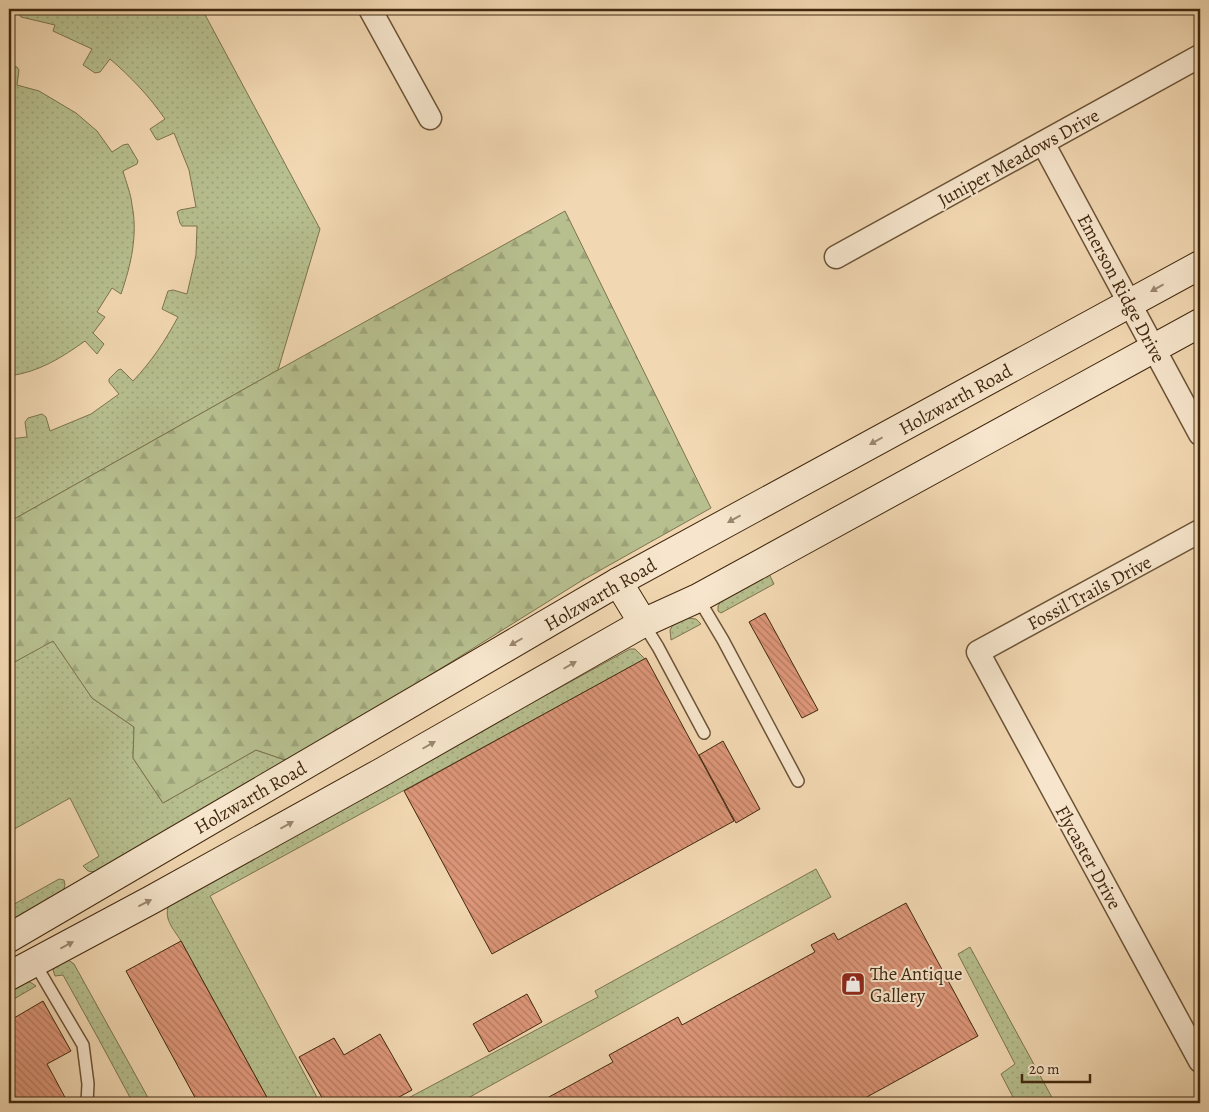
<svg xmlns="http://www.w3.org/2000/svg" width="1209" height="1112" viewBox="0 0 1209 1112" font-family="Alegreya,serif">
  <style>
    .grass { fill: url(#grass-dots); stroke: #7c744e }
    .forest { fill: url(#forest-firs); stroke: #7c744e }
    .building { fill: url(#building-back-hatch); stroke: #40280e }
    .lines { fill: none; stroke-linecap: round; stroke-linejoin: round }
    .service-casing { stroke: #6c5437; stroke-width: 14 }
    .minor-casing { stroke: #6c5437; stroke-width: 25 }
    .secondary-casing { stroke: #40280e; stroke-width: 30 }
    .service { stroke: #f7e6cd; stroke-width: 11 }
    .minor { stroke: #f7e6cd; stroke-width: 22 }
    .secondary { stroke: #f7e6cd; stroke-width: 28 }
    .oneway { fill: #9c876e }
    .labels { text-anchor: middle; stroke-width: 4; stroke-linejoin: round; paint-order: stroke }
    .street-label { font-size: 19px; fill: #40280e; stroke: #f7e6cd }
    .poi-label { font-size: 19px; fill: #40280e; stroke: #f7e6cd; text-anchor: start }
  </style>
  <defs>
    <pattern id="grass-dots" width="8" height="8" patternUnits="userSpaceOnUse" patternTransform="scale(1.25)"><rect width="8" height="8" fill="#b7bf8f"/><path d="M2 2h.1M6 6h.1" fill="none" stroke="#9ea47a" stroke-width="1.8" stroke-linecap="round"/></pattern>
    <pattern id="forest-firs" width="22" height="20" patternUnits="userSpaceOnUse" patternTransform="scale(1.25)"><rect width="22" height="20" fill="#b7bf8f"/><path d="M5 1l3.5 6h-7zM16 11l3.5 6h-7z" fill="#9ea47a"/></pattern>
    <pattern id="building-back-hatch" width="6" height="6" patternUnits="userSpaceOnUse" patternTransform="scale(1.25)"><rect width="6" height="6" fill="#dd9679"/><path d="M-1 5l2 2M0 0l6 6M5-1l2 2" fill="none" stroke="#b57a62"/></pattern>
  </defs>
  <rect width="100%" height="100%" fill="#f2d8b2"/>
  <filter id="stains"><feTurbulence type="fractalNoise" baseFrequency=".004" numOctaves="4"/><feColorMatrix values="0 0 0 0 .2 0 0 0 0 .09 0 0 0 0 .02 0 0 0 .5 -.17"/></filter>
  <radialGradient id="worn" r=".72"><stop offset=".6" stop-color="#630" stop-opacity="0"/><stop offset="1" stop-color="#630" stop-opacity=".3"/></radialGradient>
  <g class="grass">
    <path d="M20,9H202L320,229L278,370L9,522V439L27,437L25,422L28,418L42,414L46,417L50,431L91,414L119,394L109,382V379L118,370L121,369L133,381C152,361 165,341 178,317L162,309L168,291L173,290L187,294L196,255L197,226H182L180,223L177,212L180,210L196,207L189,170L174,133L158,140L156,139L150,129L165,119C149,96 131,77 110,59L100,72L95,73L83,65L92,49L53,31L55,25L21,17L19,14Z"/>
    <path d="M9,66L17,67L19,70L17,85L39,91L76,113L97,131L112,152L123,145L128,144L138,161L137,164L123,171C126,182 131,194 132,205C138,235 131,265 121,294L112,288L97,312L105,317L93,333L104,344L97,354L85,341C61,358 39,372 9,376Z"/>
    <polygon points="769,574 774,584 721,613 718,611 718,606 722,599"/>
    <polygon points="687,618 696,619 701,624 671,640 670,630 673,625"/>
    <polygon points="53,640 92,698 134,727 133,758 163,803 256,750 291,762 95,872 88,871 83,866 99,856 70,798 9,832 9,662 11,664"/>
    <path d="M630,649H635L645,659L210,896L320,1103H270L181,941C173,928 162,918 170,902Z"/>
    <polygon points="816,869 831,897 459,1103 399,1103 598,997 595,991"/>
    <polygon points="59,879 64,880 65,885 63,892 9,924 9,907"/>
    <polygon points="970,947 1055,1103 1016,1103 1001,1074 1015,1064 958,954"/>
    <polygon points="67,959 74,964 151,1103 133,1103 98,1038 63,975 55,976 53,970 59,963"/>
    <polygon points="24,982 30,982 36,986 9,1002 9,991"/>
  </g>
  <polygon class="forest" points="565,211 711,508 581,581 291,762 256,750 163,803 133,758 134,727 92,698 53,641 11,664 9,662 9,522 278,370"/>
  <g class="building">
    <polygon points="765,613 818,710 802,718 749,622"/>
    <polygon points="646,658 734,821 492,954 404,791"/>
    <polygon points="723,741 760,809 736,823 699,755"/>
    <polygon points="906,903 978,1036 856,1103 538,1103 613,1062 609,1055 678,1017 682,1025 815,952 811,945 834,933 838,940"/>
    <polygon points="181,941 187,952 270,1103 198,1103 126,971"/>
    <polygon points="527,994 542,1022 489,1052 473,1024"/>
    <polygon points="43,1001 71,1051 47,1064 68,1103 9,1103 9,1021"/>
    <polygon points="380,1034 412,1090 388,1103 325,1103 299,1057 334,1038 344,1055"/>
  </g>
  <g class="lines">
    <defs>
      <g id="service">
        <polyline points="698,598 723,640 798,781"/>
        <polyline points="643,623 658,647 704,733"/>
        <polyline points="34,962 83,1045 88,1084 87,1103"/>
      </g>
      <g id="minor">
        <polyline points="370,9 430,118"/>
        <polyline points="1043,143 1200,434"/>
        <polyline points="836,257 1200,56"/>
        <polyline points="1200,531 978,652 1200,1061"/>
      </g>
      <g id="secondary">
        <polyline points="618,582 643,623"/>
        <polyline points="9,938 618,582 1200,265"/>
        <polyline points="9,976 151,900 382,772 643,623 698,598 1200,323"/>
      </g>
    </defs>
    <use href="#service" class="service-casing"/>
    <use href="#minor" class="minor-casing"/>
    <use href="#secondary" class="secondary-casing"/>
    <use href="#service" class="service"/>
    <use href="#minor" class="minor"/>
    <use href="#secondary" class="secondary"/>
  </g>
  <defs><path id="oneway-solid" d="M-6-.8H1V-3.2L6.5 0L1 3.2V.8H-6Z" transform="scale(1.25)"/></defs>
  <g class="oneway">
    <use href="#oneway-solid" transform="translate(1157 288) rotate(151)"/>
    <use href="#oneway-solid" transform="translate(876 441) rotate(151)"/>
    <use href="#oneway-solid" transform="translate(734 519) rotate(151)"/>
    <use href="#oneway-solid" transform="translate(516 642) rotate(150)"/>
    <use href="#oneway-solid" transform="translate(570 665) rotate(-30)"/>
    <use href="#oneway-solid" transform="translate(429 745) rotate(-30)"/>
    <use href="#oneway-solid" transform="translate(287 825) rotate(-29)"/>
    <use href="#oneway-solid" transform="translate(145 903) rotate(-27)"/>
    <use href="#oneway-solid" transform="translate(67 945) rotate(-28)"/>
  </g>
  <defs>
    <symbol id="shop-square" viewBox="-11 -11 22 22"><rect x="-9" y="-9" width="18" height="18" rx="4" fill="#8f2418" stroke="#f7e6cd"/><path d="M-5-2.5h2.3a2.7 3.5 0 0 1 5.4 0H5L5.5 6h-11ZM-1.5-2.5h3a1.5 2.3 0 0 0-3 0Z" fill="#fff"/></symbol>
  </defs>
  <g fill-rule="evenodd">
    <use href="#shop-square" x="839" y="970" width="28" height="28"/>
  </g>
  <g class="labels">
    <g class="street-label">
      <text transform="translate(1018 157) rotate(-29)" y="7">Juniper Meadows Drive</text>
      <text transform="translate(1122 288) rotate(62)" y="7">Emerson Ridge Drive</text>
      <text transform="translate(955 399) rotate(-29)" y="7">Holzwarth Road</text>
      <text transform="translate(1089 592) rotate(-28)" y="7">Fossil Trails Drive</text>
      <text transform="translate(600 594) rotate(-30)" y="7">Holzwarth Road</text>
      <text transform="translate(250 797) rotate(-30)" y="7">Holzwarth Road</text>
      <text transform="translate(1089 857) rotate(61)" y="7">Flycaster Drive</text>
    </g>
    <g class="poi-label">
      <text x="870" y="980">The Antique<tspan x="870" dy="22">Gallery</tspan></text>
    </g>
  </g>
  <rect width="1209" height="1112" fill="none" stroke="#f2d8b2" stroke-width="30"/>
  <rect x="10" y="10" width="1189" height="1092" fill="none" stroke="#40280e" stroke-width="2.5"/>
  <rect x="15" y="15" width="1179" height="1082" fill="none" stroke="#40280e"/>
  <path d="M1022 1074v8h68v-8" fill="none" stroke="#40280e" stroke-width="2.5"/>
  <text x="1029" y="1074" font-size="15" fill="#40280e" stroke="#f7e6cd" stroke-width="4" paint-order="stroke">20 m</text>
  <rect width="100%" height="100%" filter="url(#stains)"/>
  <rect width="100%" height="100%" fill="url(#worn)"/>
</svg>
